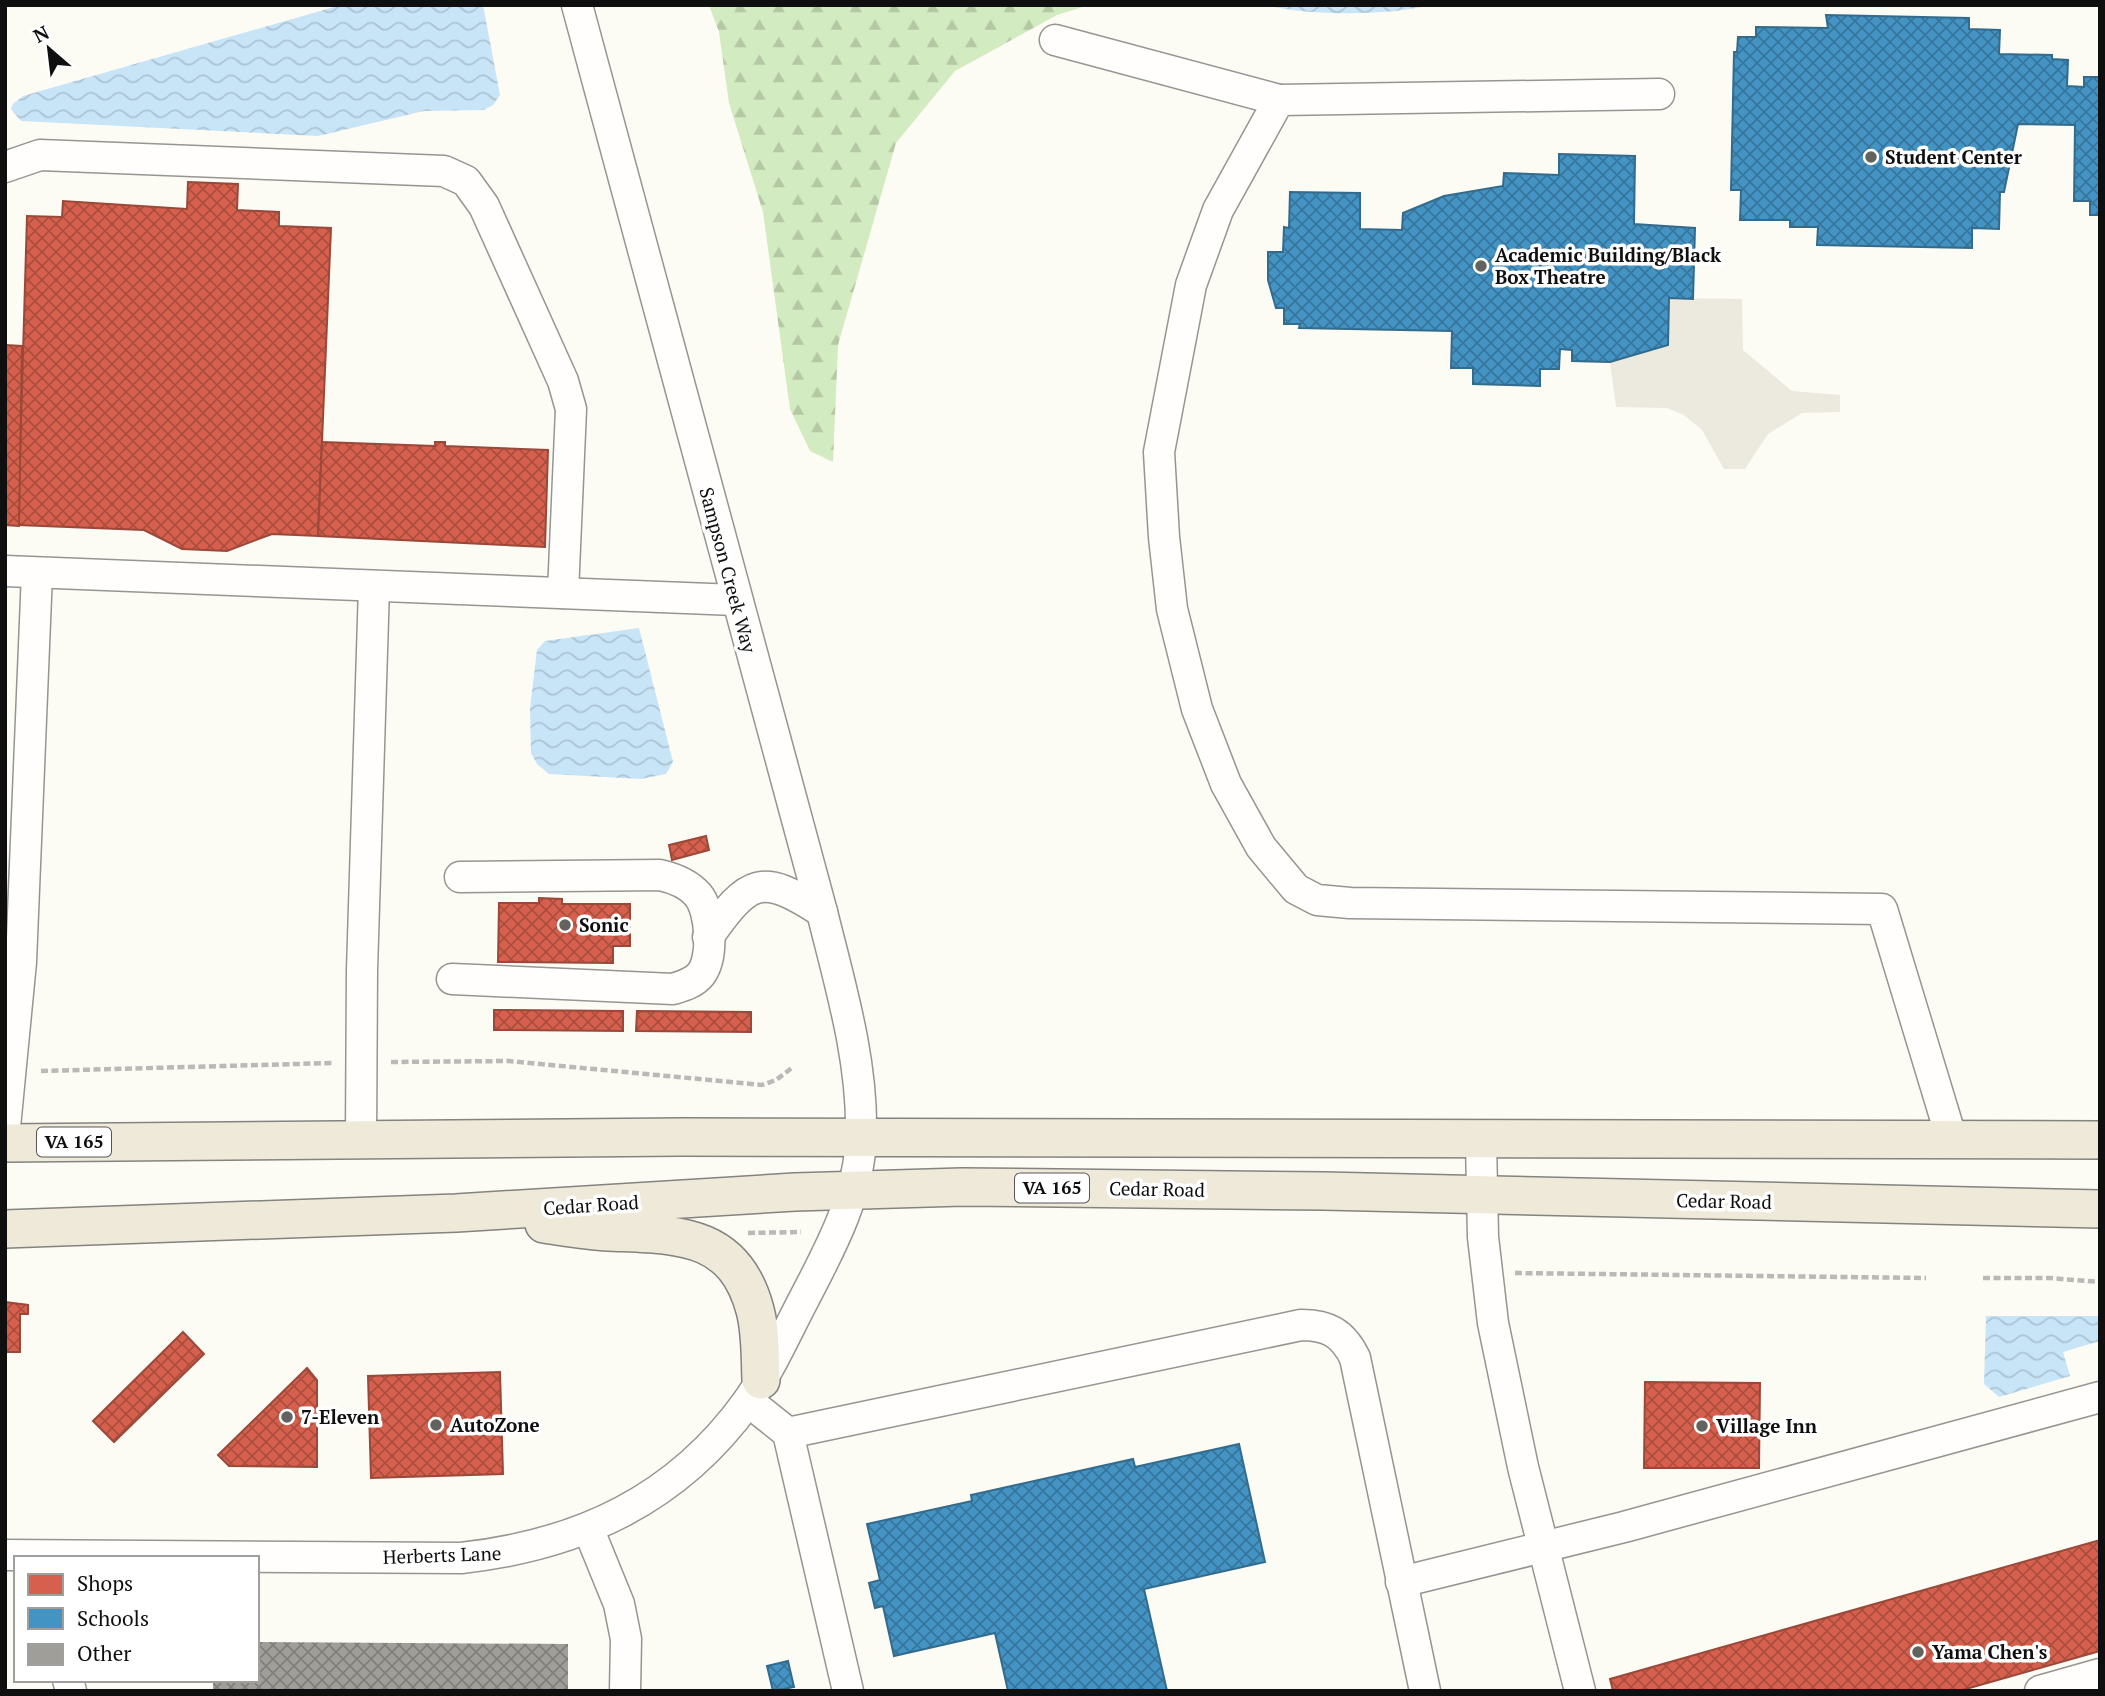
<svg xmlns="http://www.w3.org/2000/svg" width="2105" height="1696" viewBox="0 0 2105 1696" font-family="'PT Serif',serif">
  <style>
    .forest { fill: url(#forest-firs) }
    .plaza { fill: #eceadf }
    .water { fill: url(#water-waves) }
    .shops { fill: url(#shops-cross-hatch); stroke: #9a483a; stroke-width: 2 }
    .schools { fill: url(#schools-cross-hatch); stroke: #336b8d; stroke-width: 2 }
    .building { fill: url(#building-cross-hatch) }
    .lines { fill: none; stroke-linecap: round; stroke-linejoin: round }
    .minor-casing { stroke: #969592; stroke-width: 33 }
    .major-casing { stroke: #83837f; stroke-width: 40 }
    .path { stroke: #b9b9b8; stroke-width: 4.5; stroke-dasharray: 7 3.5; stroke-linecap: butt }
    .minor { stroke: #fffefd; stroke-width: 30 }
    .major { stroke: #eee9d9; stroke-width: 37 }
    .poi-dot { fill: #62625f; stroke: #fff; stroke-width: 2.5 }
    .labels { text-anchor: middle; stroke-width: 7; stroke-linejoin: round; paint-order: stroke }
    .shield { fill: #fff; stroke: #575757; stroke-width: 2 }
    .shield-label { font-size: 18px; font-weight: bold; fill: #0f0f0f }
    .poi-label { font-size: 19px; font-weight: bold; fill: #0f0f0f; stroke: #fff; text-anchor: start }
    .street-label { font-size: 19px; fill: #0f0f0f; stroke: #fff }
  </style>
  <defs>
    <pattern id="forest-firs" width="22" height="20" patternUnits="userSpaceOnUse" patternTransform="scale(1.75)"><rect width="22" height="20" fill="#d3ebc0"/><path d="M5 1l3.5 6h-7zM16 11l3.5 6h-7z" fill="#b4c8a4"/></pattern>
    <pattern id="water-waves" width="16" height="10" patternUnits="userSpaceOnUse" patternTransform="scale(1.75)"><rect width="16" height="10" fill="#c8e5f8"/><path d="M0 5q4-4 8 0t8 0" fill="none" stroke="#abc3d3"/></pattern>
    <pattern id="shops-cross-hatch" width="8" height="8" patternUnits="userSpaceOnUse" patternTransform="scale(1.75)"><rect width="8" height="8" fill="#d6604d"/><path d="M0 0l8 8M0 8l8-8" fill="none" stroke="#ac4e3e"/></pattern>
    <pattern id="schools-cross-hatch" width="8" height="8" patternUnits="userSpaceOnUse" patternTransform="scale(1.75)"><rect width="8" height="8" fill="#4393c3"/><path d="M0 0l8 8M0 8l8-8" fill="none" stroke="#36769d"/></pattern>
    <pattern id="building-cross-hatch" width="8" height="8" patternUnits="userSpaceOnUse" patternTransform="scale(1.75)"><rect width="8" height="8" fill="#9f9e99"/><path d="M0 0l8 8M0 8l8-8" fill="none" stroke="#807f7b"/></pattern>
  </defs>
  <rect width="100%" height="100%" fill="#fcfbf4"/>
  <polygon class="forest" points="709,5 1089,5 1057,15 955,71 896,143 838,345 833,462 810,451 790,409 763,212 729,103 719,32"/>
  <polygon class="plaza" points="1669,298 1742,299 1743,350 1792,391 1840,395 1840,412 1802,413 1768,434 1745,469 1724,469 1702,430 1684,415 1667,408 1616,407 1610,362 1668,345"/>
  <g class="water">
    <polygon points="341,5 483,5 500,95 493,105 484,110 424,111 318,136 21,121 11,109 13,104 23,96"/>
    <path d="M1266,5H1430C1388,16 1308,16 1266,5Z"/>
    <polygon points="2023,5 2024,7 1790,6 1790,5"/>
    <polygon points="639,628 673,762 666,774 641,779 549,774 537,764 531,753 530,708 537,650 545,641"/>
    <polygon points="1986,1316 2100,1316 2100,1341 2063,1352 2070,1376 1999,1397 1984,1384"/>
  </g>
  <g class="shops">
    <polygon points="188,182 238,184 237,210 279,212 279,226 331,228 318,536 272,534 227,551 182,549 144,530 18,525 27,216 62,217 63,201 187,209"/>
    <polygon points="5,345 22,346 19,526 5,525"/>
    <polygon points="322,442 435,446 435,442 445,442 445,446 548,450 545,547 318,536"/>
    <polygon points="706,836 709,850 672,860 669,845"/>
    <polygon points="539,898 562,899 562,904 630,904 630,946 613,946 613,963 498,962 499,903 539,903"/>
    <polygon points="494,1010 623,1011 623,1031 494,1030"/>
    <polygon points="637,1011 751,1012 751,1032 636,1031"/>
    <polygon points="5,1302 28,1305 28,1314 20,1314 20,1352 5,1352"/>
    <polygon points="183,1332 204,1354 114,1442 93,1421"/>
    <polygon points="307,1368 317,1380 317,1467 229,1466 218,1455"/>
    <polygon points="500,1372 503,1474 371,1478 368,1376"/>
    <polygon points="1645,1382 1760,1383 1759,1468 1644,1468"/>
    <polygon points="2100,1540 2100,1651 1959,1691 1613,1691 1610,1679"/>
  </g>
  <g class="schools">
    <polygon points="1826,15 1969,18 1969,29 2000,30 1999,54 2052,55 2052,59 2068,60 2067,86 2084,87 2084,77 2100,77 2100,215 2090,215 2090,201 2074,201 2075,125 2018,124 2004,192 2000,192 1999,229 1972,228 1972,248 1817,245 1818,227 1790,227 1790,220 1740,220 1741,190 1731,190 1734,52 1737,52 1738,37 1756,37 1756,27 1828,28"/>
    <polygon points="1559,154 1635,156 1634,224 1695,228 1693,299 1669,298 1668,345 1610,362 1572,361 1572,350 1560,349 1559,369 1540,369 1540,386 1473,384 1473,368 1451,368 1452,331 1299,328 1300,324 1284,324 1284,308 1276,308 1268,280 1268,252 1283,252 1284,227 1289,228 1290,192 1360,193 1360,229 1402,230 1403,213 1444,196 1503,186 1504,173 1559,175"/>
    <polygon points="1239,1444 1265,1562 1144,1589 1167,1691 1008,1691 995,1633 894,1656 883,1606 875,1608 869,1583 880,1580 867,1524 972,1501 971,1495 1133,1459 1135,1467"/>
    <polygon points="788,1661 794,1687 773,1691 767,1666"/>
  </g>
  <polygon class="building" points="257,1642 568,1644 568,1691 213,1691 213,1680 257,1680"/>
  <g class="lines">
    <defs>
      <g id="minor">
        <polyline points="1055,40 1279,100"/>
        <polyline points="1659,94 1279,100 1218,210 1191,285 1159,452 1164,537 1172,609 1197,709 1226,784 1261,847 1296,889 1317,900 1350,903 1882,909 1952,1140"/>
        <polyline points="5,167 40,155 444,171 466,181 484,206 563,381 571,409 563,593"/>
        <polyline points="5,571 736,600"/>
        <path d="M708,937C749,879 761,872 822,912"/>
        <path d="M452,979L673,989C683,986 694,983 701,974C714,957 711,911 698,895C688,883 673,878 660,875L460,877"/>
        <polyline points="5,1127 21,962 37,573"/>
        <polyline points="361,1138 362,970 374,587"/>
        <polyline points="1481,1141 1483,1237 1493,1323 1523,1467 1580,1691"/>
        <polyline points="748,1401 788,1433 848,1691"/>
        <path d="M788,1433L1301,1325C1328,1325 1343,1333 1355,1358L1425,1691"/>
        <polyline points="588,1528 619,1604 626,1639 625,1691"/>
        <path d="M5,1555L461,1558C579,1545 677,1500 748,1401C770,1370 786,1333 804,1299C830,1249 860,1194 861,1136C863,1060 840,985 822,912L577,5"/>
        <polyline points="1401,1582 1624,1527 2100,1397"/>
        <polyline points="68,1680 71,1691"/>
        <polyline points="2040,1691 2100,1674"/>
      </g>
      <g id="major">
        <polyline points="5,1143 682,1137 2100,1140"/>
        <path d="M544,1224C565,1227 587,1231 608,1232C675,1235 734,1231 755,1310C761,1332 760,1356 761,1380"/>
        <polyline points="5,1229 456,1213 795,1192 962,1187 1324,1191 2100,1209"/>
      </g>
    </defs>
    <use href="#minor" class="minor-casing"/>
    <use href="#major" class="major-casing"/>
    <g class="path">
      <polyline points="391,1062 509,1061 762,1085 776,1080 793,1067"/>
      <polyline points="41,1071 333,1063"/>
      <polyline points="748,1233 801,1232"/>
      <polyline points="1515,1273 1926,1278"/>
      <polyline points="1983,1278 2049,1278 2100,1282"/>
    </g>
    <use href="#minor" class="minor"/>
    <use href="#major" class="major"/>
  </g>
  <g class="poi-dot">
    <circle cx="1871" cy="157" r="7"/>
    <circle cx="1481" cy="266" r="7"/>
    <circle cx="565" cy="925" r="7"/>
    <circle cx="287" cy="1417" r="7"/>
    <circle cx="436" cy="1425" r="7"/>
    <circle cx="1702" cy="1426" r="7"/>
    <circle cx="1918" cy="1652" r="7"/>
  </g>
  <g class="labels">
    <g class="shield">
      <rect x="37" y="1127.5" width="74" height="29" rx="5"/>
      <rect x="1015" y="1173.5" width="74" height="29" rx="5"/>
    </g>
    <g class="shield-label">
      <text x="74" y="1148">VA 165</text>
      <text x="1052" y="1194">VA 165</text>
    </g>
    <g class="poi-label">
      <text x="1885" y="164">Student Center</text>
      <text x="1495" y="262">Academic Building/Black<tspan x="1495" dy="22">Box Theatre</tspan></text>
      <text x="579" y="932">Sonic</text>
      <text x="301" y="1424">7-Eleven</text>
      <text x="450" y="1432">AutoZone</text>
      <text x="1716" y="1433">Village Inn</text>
      <text x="1932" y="1659">Yama Chen's</text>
    </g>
    <g class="street-label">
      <text transform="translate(728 570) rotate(75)" y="7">Sampson Creek Way</text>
      <text transform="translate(1157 1189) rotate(1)" y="7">Cedar Road</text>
      <text transform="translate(1724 1201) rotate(1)" y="7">Cedar Road</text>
      <text transform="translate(591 1205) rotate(-4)" y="7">Cedar Road</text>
      <text transform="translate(442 1555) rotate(-2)" y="7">Herberts Lane</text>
    </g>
  </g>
  <rect width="2105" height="1696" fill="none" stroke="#0f0f0f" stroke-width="14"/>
  <rect x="14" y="1556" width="245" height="126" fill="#ffffff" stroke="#9f9f9f" stroke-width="2"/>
  <rect x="28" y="1574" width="35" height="21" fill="#d6604d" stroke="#9f9f9f" stroke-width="2"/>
  <text x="77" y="1591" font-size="21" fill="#0f0f0f">Shops</text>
  <rect x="28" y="1608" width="35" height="21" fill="#4393c3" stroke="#9f9f9f" stroke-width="2"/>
  <text x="77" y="1626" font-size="21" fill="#0f0f0f">Schools</text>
  <rect x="28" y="1644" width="35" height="21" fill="#9f9e99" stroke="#9f9f9f" stroke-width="2"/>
  <text x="77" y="1661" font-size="21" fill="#0f0f0f">Other</text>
  <g transform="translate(49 49) rotate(332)" stroke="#ffffff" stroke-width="5" paint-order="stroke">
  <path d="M0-5L12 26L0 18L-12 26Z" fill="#0f0f0f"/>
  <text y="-10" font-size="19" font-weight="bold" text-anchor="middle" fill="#0f0f0f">N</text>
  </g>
</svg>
